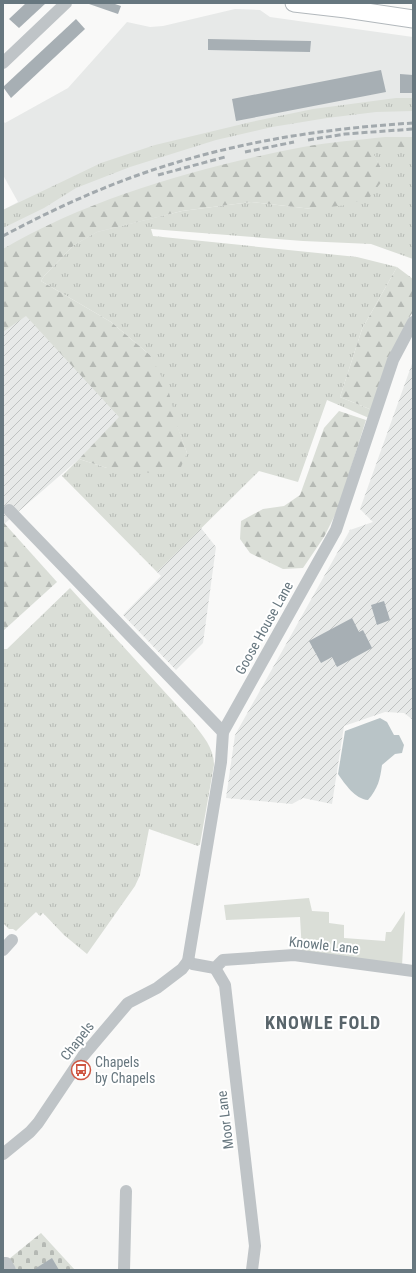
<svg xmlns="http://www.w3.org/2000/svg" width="416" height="1273" viewBox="0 0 416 1273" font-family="'Roboto Condensed',sans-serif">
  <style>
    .built { fill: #e7e9e8 }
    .industrial { fill: url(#industrial-furrows) }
    .grass { fill: url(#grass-tufts) }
    .forest { fill: url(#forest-firs) }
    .cemetery { fill: url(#cemetery-stones) }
    .green { fill: #daded7 }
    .water { fill: #b9c4c7 }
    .building { fill: #a7afb4 }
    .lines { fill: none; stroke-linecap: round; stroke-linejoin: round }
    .secondary-casing { stroke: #b2b8bc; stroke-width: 19 }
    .street { stroke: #bfc4c7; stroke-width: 12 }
    .secondary { stroke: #fff; stroke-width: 17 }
    .rail { stroke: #a2a9ad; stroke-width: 3; stroke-dasharray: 6 3; stroke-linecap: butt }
    .labels { text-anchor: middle; stroke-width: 4; stroke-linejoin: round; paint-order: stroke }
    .street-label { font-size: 14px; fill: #67777f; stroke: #fff }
    .poi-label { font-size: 14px; fill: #67777f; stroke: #fff; text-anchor: start }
    .district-label { font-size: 18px; font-weight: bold; letter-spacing: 1px; fill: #59656b; stroke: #fff }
  </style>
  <defs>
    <pattern id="industrial-furrows" width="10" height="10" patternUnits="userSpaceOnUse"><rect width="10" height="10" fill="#e7e9e8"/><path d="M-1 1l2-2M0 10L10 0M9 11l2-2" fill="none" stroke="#bfc2c1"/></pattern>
    <pattern id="grass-tufts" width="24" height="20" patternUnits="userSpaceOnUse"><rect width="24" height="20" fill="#daded7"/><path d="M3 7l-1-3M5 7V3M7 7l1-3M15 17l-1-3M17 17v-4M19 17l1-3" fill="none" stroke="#b5b9b4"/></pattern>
    <pattern id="forest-firs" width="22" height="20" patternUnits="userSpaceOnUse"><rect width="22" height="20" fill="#daded7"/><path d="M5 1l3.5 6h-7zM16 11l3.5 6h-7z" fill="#b5b9b4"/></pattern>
    <pattern id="cemetery-stones" width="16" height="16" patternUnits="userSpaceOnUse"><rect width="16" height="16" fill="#daded7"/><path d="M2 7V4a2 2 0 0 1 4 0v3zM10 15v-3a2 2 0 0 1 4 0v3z" fill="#b5b9b4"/></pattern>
  </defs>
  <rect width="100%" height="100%" fill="#f9f9f8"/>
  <polygon class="built" points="235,9 260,10 270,17 413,37 413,147 369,147 3,270 3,210 18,202 3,175 3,121 5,123 68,88 127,22 150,27 163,26"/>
  <g class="industrial">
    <polygon points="26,315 120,417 79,459 3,525 3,332"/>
    <polygon points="413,361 413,720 404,713 385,712 344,726 332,804 303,798 292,804 226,798 235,735 350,530 373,522 360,509"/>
    <polygon points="201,528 216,547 203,643 176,670 123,615 161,576 157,572"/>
  </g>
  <g class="grass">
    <polygon points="396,98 413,98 413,111 376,112 327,118 272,127 216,140 130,167 76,188 44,208 3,228 3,210 101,163 155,145 251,122 313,109"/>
    <polygon points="369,147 413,147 413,259 371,244 303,241 151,229 153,236 357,257 397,267 362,329 340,397 372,410 369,418 327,400 298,482 259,471 157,572 62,476 79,459 107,468 187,453 150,355 111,322 41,281 44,276 74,245 97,232 182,211 251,202 312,209 381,168"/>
    <path d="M70,588L193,723C203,736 214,748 214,765L200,844L198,846L149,829L140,875L135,886L87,954L64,935L43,913L40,916L36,912L16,931L13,929H9L3,923V649H7Z"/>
  </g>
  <g class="forest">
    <path d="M385,137H413V147H370L381,168L382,181L370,197L347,205L312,209L251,202L182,211L97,232L74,245L44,276L41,281L111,322L150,355L168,389L178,428L187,453L181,467L161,474L107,468L79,459L119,417L26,316L3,332V249C91,197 203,166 303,147C330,142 358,140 385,137Z"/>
    <polygon points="397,267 413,279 413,312 408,319 372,410 340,397 362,329"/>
    <polygon points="339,411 366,420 338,509 324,537 303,568 283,569 250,553 240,539 241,521 263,509 284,506 300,495 324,428"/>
    <polygon points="4,523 57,582 3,631 3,525"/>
  </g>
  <polygon class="cemetery" points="41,1233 75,1270 17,1270 9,1259"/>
  <polygon class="green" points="309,898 312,911 329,912 329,923 344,925 344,938 385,941 386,932 391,932 405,911 402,966 302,952 300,917 226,920 224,905"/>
  <path class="water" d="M380,718L387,722L394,735H399L404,745L402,753L395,754L382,765C380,780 378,788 368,800C355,799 345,784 338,774L345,731Z"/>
  <g class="building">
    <polygon points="26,3 46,3 19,28 9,19"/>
    <polygon points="89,3 112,3 121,6 118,14 89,4"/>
    <polygon points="76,19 85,29 11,98 3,87"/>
    <polygon points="208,39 311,41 310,52 208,50"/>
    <polygon points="381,70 386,92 236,121 232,99"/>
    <polygon points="400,74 413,75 413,93 400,93"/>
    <polygon points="384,601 390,620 377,625 371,605"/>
    <polygon points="352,618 359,632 363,630 372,648 337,667 332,657 321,663 309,641"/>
    <polygon points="52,1258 59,1270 33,1270"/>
  </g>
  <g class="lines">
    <defs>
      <polyline id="secondary" points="294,3 346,9 413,19"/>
    </defs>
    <use href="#secondary" class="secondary-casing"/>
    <g class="street">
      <polyline points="3,63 66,3"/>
      <polyline points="9,510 223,732"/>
      <polyline points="3,950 12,940"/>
      <polyline points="188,961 193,964 215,968 223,960 294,955 413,971"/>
      <polyline points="215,968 225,985 255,1246 252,1270"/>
      <polyline points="3,1154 30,1132 38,1123 83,1056 128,1003 157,988 182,969 188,961 221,762 223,732 336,530 393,360 413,322"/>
      <polyline points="3,1263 6,1263 10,1270"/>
      <polyline points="124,1270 126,1191"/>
    </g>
    <use href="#secondary" class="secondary"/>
    <g class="rail">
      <polyline points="308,140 345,134 413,129"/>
      <polyline points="245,152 294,142"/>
      <polyline points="158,175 225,157"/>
      <path d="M3,236C59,206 117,180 178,162C255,139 333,128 413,123"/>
    </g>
  </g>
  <defs>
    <symbol id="bus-ring" viewBox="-11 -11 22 22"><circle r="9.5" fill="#fff" stroke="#cf5743" stroke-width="1.5"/><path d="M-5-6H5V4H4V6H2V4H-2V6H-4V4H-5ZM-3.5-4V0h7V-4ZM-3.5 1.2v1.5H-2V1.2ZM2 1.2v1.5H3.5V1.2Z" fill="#cf5743"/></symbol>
  </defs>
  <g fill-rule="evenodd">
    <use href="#bus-ring" x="70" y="1059" width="22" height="22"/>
  </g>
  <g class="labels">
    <g class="street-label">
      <text transform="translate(264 628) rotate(-61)" y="5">Goose House Lane</text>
      <text transform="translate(324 945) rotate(6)" y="5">Knowle Lane</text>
      <text transform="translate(77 1041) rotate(-52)" y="5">Chapels</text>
      <text transform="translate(225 1120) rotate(-97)" y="5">Moor Lane</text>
    </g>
    <g class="poi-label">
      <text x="95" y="1067">Chapels<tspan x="95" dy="16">by Chapels</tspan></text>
    </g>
    <g class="district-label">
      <text x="323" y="1029">KNOWLE FOLD</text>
    </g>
  </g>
  <rect width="416" height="1273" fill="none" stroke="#67777f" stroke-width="8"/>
</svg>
